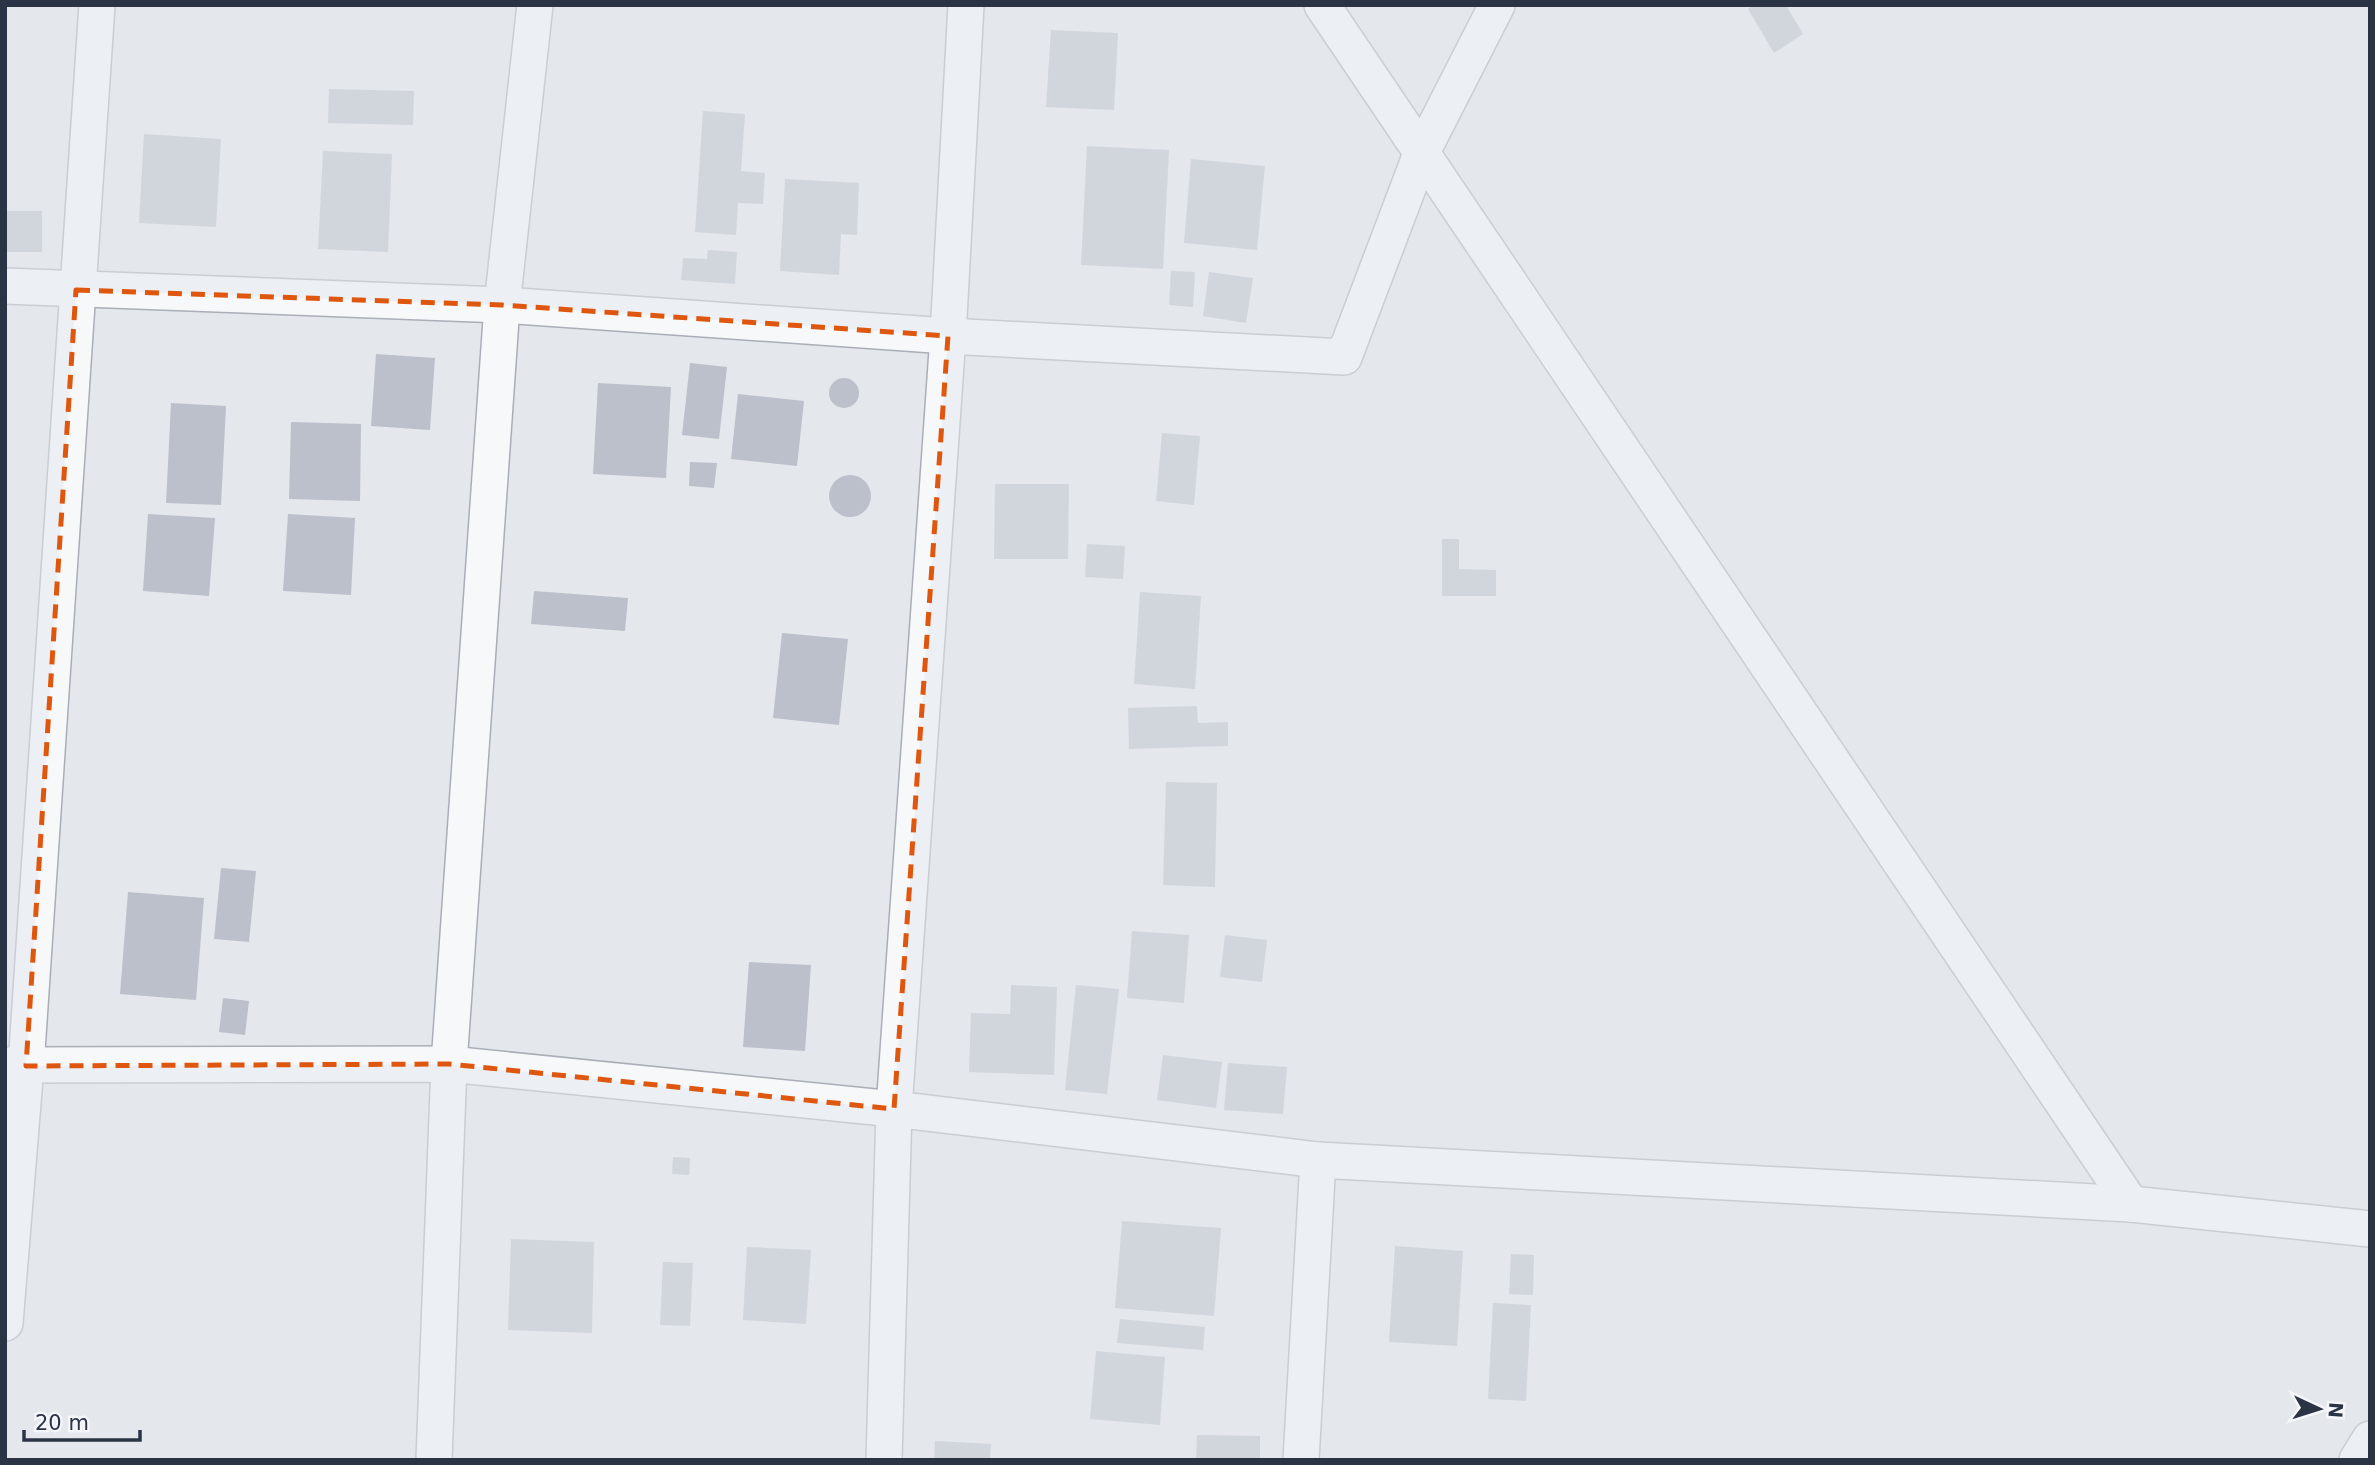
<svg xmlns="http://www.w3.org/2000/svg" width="2375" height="1465" viewBox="0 0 2375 1465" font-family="'DejaVu Sans',sans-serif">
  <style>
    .building { fill: #bbc0ca }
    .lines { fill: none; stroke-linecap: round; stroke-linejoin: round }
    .street-casing { stroke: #a9aeb7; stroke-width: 38 }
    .street { stroke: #f7f8fa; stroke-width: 35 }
    .marked { fill: none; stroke: #df570f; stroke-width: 5; stroke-dasharray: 14 9; stroke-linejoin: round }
  </style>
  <rect width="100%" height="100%" fill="#e4e7ec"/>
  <g class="building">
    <polygon points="1754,5 1786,5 1803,34 1774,53 1748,9"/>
    <polygon points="1051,30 1118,33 1114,110 1046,107"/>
    <polygon points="329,89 414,91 413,125 328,123"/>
    <polygon points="703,111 745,114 741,171 765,173 763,204 738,203 736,235 695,232"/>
    <polygon points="144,134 221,139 216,227 139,223"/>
    <polygon points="1087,146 1169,150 1163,269 1081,265"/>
    <polygon points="323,151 392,154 388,252 318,249"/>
    <polygon points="1191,159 1265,166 1257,250 1184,243"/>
    <polygon points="785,179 859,183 857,235 841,234 839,275 780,271"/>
    <rect x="5" y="211" width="37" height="41"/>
    <polygon points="708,250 737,252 735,284 681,280 683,258 707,259"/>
    <polygon points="1171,271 1195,272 1193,307 1169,305"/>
    <polygon points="1209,272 1253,278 1246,323 1203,316"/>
    <polygon points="376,354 435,358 430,430 371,426"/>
    <polygon points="690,363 727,367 719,439 682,435"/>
    <circle cx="844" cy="393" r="15"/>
    <polygon points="598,383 671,387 666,478 593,474"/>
    <polygon points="738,394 804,401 797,466 731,459"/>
    <polygon points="171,403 226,406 221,505 166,503"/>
    <polygon points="291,422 361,424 360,501 289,499"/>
    <polygon points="1162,433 1200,436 1194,505 1156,501"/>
    <polygon points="690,462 717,463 714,488 689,486"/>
    <circle cx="850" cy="496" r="21"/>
    <polygon points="995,484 1069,484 1068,559 994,559"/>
    <polygon points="148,514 215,518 209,596 143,591"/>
    <polygon points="288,514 355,518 351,595 283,591"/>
    <polygon points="1442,539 1459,539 1459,569 1496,570 1496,596 1442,596"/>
    <polygon points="1087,544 1125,546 1123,579 1085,577"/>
    <polygon points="534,591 628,598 625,631 531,624"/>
    <polygon points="1140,592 1201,596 1195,689 1134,684"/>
    <polygon points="782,633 848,639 839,725 773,718"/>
    <polygon points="1197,706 1198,723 1228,722 1228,746 1129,749 1128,708"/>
    <polygon points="1166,782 1217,783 1215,887 1163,885"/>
    <polygon points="221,868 256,871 249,942 214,939"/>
    <polygon points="128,892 204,898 196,1000 120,994"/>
    <polygon points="1132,931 1189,935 1184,1003 1127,998"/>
    <polygon points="1225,935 1267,940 1262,982 1220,977"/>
    <polygon points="749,962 811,965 805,1051 743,1047"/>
    <polygon points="1011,985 1057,987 1054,1075 969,1072 971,1013 1010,1014"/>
    <polygon points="1076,985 1119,989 1107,1094 1065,1090"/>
    <polygon points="223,998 249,1001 245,1035 219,1032"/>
    <polygon points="1163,1055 1222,1062 1216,1108 1157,1100"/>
    <polygon points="1228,1063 1287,1067 1283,1114 1224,1110"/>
    <polygon points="673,1157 690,1158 689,1175 672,1174"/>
    <polygon points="1122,1221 1221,1228 1214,1316 1115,1308"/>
    <polygon points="511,1239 594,1242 592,1333 508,1330"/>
    <polygon points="1395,1246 1463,1251 1457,1346 1389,1342"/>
    <polygon points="747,1247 811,1250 806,1324 743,1320"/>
    <polygon points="1511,1254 1534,1255 1533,1295 1509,1294"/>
    <polygon points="663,1262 693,1263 690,1326 660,1325"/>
    <polygon points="1493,1303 1531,1305 1526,1401 1488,1399"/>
    <polygon points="1120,1319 1205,1327 1203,1350 1117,1343"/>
    <polygon points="1096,1351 1165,1357 1160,1425 1090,1419"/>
    <polygon points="1197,1435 1260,1436 1260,1460 1196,1460"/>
    <polygon points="935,1441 991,1444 990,1460 934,1460"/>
  </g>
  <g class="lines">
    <defs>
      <g id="street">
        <polyline points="1322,5 2131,1204"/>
        <polyline points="5,286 502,305 948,336 1344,357 1421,154 1497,5"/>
        <polyline points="5,1065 449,1064 894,1109 1318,1160 2131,1204 2370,1229"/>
        <polyline points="5,1323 26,1066 97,5"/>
        <polyline points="434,1460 449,1064 502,305 535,5"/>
        <polyline points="884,1460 894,1109 948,336 966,5"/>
        <polyline points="1301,1460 1318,1160"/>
        <polyline points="2357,1460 2370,1439"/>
      </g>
    </defs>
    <use href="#street" class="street-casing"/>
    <use href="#street" class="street"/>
  </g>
  <path d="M0 0H2375V1465H0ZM76,290L502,305L948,336L894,1109L449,1064L26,1066Z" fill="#e4e7ec" fill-opacity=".55" fill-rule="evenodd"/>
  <path class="marked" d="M76,290L502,305L948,336L894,1109L449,1064L26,1066Z"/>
  <rect width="2375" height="1465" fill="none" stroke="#2b3445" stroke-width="14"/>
  <g transform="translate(2319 1409) rotate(94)" stroke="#f4f6f9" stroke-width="5" paint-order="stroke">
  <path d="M0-5L12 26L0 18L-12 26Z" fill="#2b3445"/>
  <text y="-10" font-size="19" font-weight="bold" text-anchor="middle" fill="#2b3445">N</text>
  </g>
  <path d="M24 1430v10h116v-10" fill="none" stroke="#2b3445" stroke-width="3.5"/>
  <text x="35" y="1430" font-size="21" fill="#2b3445" stroke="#f4f6f9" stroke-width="5" paint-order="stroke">20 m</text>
</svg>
